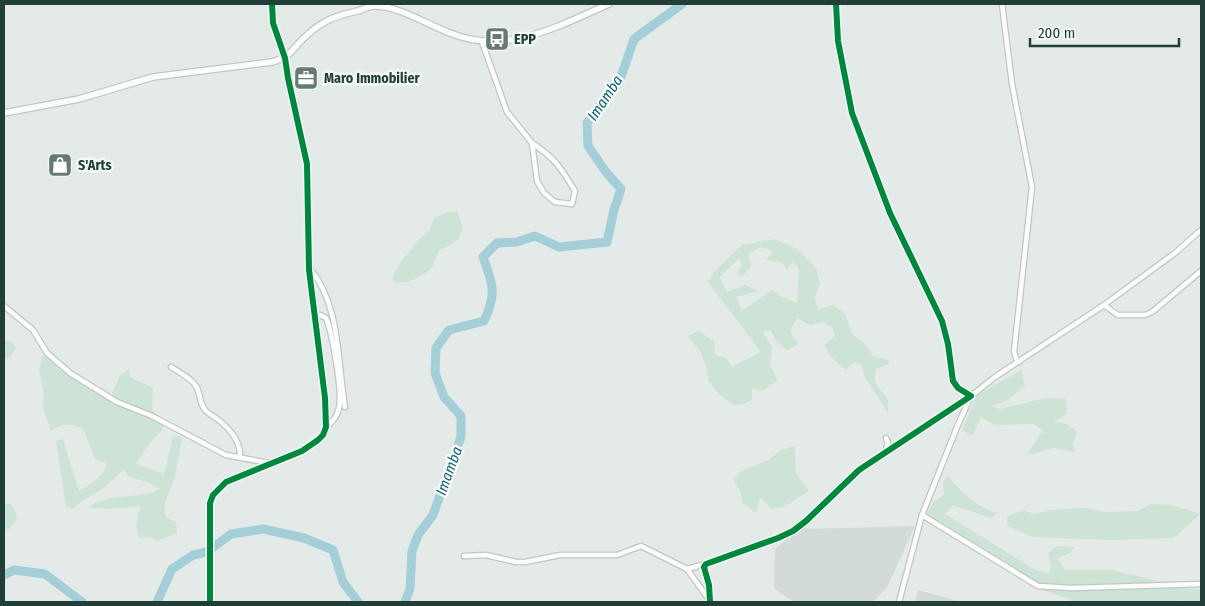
<svg xmlns="http://www.w3.org/2000/svg" width="1205" height="606" viewBox="0 0 1205 606" font-family="'Fira Sans Condensed',sans-serif">
  <style>
    .built { fill: #d2dbd7 }
    .green { fill: #cde3d5; fill-rule: evenodd }
    .lines { fill: none; stroke-linecap: round; stroke-linejoin: round }
    .river { stroke: #a4cfd8; stroke-width: 9 }
    .minor-casing { stroke: #c1c7c5; stroke-width: 7 }
    .tertiary-casing { stroke: #c1c7c5; stroke-width: 8 }
    .minor { stroke: #fbfcfb; stroke-width: 4.5 }
    .tertiary { stroke: #fbfcfb; stroke-width: 5.5 }
    .cycleway-casing { stroke: #f2f9f6; stroke-width: 9 }
    .cycleway { stroke: #00873e; stroke-width: 6 }
    .labels { text-anchor: middle; stroke-width: 5; stroke-linejoin: round; paint-order: stroke }
    .poi-label { font-size: 14px; font-weight: bold; fill: #223e38; stroke: #f2f9f6; text-anchor: start }
    .water-label { font-size: 15px; font-style: italic; fill: #1b657a; stroke: #f2f9f6 }
  </style>
  <rect width="100%" height="100%" fill="#e4eae7"/>
  <g class="built">
    <polygon points="802,526 808,529 915,526 887,587 873,602 794,602 774,588 775,549"/>
    <polygon points="918,590 961,602 915,602"/>
  </g>
  <g class="green">
    <polygon points="457,211 463,228 458,240 439,251 431,269 419,277 407,282 395,283 392,278 399,264 419,240 430,230 434,218 447,212"/>
    <path d="M775,239L797,249L816,268L820,283L815,297L818,309L833,305L845,314L852,334L866,345L873,356L888,360L889,364L875,370V382L888,401V413L865,377L861,364L854,362L846,370L832,358L824,345L835,336L832,327L823,322L810,325L797,318L790,331L798,344L787,350L776,341L771,330L763,332L772,347L770,365L777,380L763,391L752,388V400L743,404L733,405L717,392L708,380L707,368L700,351L688,336L698,331L714,341L715,355L726,358L732,367L761,352L708,282L715,271L742,245ZM760,247L773,251L766,260L781,262L787,269L793,261L799,269L797,303L782,297L772,290L741,311L737,297L758,291L745,285L727,292L720,277L739,258L742,265L737,274L742,276L751,267L748,254Z"/>
    <polygon points="4,341 12,342 16,348 10,358 4,359"/>
    <path d="M42,356H50L59,370L82,383L109,401L120,375L129,370L130,377L153,388L152,410L163,420V429L148,445L136,464L164,474L173,437H182L175,477L165,503V517L176,522L177,533L158,541L151,537L139,538L136,525L140,506L110,509L87,508L97,502L108,499L152,493L159,489L149,483L128,476L124,469L105,487L81,502L73,509L66,507L56,441L63,439L79,491C91,484 104,477 107,462L96,460L83,429C69,423 64,423 51,431L43,408L44,394L39,370Z"/>
    <polygon points="1021,370 1025,385 1008,400 991,406 1000,409 1046,398 1066,399 1067,414 1054,422 1067,424 1077,432 1073,444 1075,452 1055,448 1027,455 1043,430 1033,424 996,425 981,417 973,435 962,431 976,396"/>
    <polygon points="795,446 796,473 809,491 784,507 771,509 761,497 756,512 742,503 741,493 733,479 741,471 767,461 781,450"/>
    <path d="M948,476C962,493 976,506 997,513L991,518L953,505L945,514L1034,569L1049,574L1051,565L1048,553L1057,546L1075,547L1070,553L1058,558L1064,570H1112L1186,588L1201,589V602C1190,602 1179,599 1168,602H1069V599L1033,587L923,520L934,501L944,495L943,482Z"/>
    <polygon points="4,504 12,505 18,517 9,529 4,528"/>
    <polygon points="1150,504 1172,505 1200,514 1174,538 1109,540 1032,537 1007,525 1007,517 1023,510 1033,514 1050,510 1086,508 1104,512 1138,511"/>
  </g>
  <g class="lines">
    <g class="river">
      <polyline points="4,575 14,570 45,574 82,602"/>
      <polyline points="157,602 172,569 193,555 207,552 231,534 263,529 304,538 333,550 343,582 358,602"/>
      <path d="M405,602L410,589L412,551L418,535L433,515L461,437V416L444,397L435,373L436,348L449,330L484,321C497,294 493,284 483,257L497,243L517,242L535,236L559,247L607,242L614,210L621,189L606,172L588,146L587,123L598,107L619,83L634,39L682,4"/>
    </g>
    <defs>
      <g id="minor">
        <polyline points="272,4 273,23 285,58"/>
        <polyline points="1002,4 1012,84 1032,187 1014,352 1016,358 1019,362"/>
        <path d="M482,42L507,112L532,143L537,181L544,193L555,202L572,204L575,191C561,168 555,158 532,143"/>
        <path d="M309,267C341,305 337,361 345,407"/>
        <polyline points="1104,305 1118,315 1145,315 1152,312 1201,271"/>
        <polyline points="4,306 33,330 47,353 70,373 117,402 152,416 226,455 269,463"/>
        <path d="M315,316L320,315L326,318C332,332 343,393 339,408C337,417 333,422 326,427"/>
        <path d="M171,367C179,372 191,378 196,386C201,394 199,404 206,411C209,414 213,416 216,418C228,427 241,441 240,457"/>
        <polyline points="885,453 888,443 886,438"/>
        <polyline points="922,515 1038,586 1072,588 1201,584"/>
        <polyline points="464,556 486,555 516,562 525,562 560,555 617,555 641,546 687,569 710,601"/>
        <polyline points="687,569 706,564"/>
        <polyline points="710,601 709,585 704,567 706,564 778,538 793,531 806,521 859,470 971,396 958,388 953,381 948,344 942,321 890,213 852,113 838,41 836,4"/>
        <polyline points="899,602 922,515 957,427 971,396 995,377 1104,305 1175,253 1201,230"/>
      </g>
      <g id="tertiary">
        <path d="M4,113L79,99L153,77L272,62C293,56 292,48 307,35C326,18 337,16 361,10C365,8 371,6 375,6C399,6 428,25 450,33C506,56 558,26 609,4"/>
        <polyline points="210,602 210,503 213,495 226,482 302,451 318,440 323,435 326,427 325,398 309,270 307,164 288,78 285,58"/>
      </g>
    </defs>
    <use href="#minor" class="minor-casing"/>
    <use href="#tertiary" class="tertiary-casing"/>
    <use href="#minor" class="minor"/>
    <use href="#tertiary" class="tertiary"/>
    <defs>
      <g id="cycleway">
        <polyline points="710,601 709,585 704,567 706,564 778,538 793,531 806,521 859,470 971,396 958,388 953,381 948,344 942,321 890,213 852,113 838,41 836,4"/>
        <polyline points="210,602 210,503 213,495 226,482 302,451 318,440 323,435 326,427 325,398 309,270 307,164 288,78 285,58 273,23 272,4"/>
      </g>
    </defs>
    <use href="#cycleway" class="cycleway-casing"/>
    <use href="#cycleway" class="cycleway"/>
  </g>
  <defs>
    <symbol id="bus-square" viewBox="-11 -11 22 22"><rect x="-9" y="-9" width="18" height="18" rx="4" fill="#667a75" stroke="#f2f9f6"/><path d="M-5-6H5V4H4V6H2V4H-2V6H-4V4H-5ZM-3.5-4V0h7V-4ZM-3.5 1.2v1.5H-2V1.2ZM2 1.2v1.5H3.5V1.2Z" fill="#fff"/></symbol>
    <symbol id="office-square" viewBox="-11 -11 22 22"><rect x="-9" y="-9" width="18" height="18" rx="4" fill="#667a75" stroke="#f2f9f6"/><path d="M-6-3h4V-5.5h4V-3h4V5H-6ZM-1-4.5V-3h2v-1.5ZM-6 0V1H6V0Z" fill="#fff"/></symbol>
    <symbol id="shop-square" viewBox="-11 -11 22 22"><rect x="-9" y="-9" width="18" height="18" rx="4" fill="#667a75" stroke="#f2f9f6"/><path d="M-5-2.5h2.3a2.7 3.5 0 0 1 5.4 0H5L5.5 6h-11ZM-1.5-2.5h3a1.5 2.3 0 0 0-3 0Z" fill="#fff"/></symbol>
  </defs>
  <g fill-rule="evenodd">
    <use href="#bus-square" x="483" y="25" width="28" height="28"/>
    <use href="#office-square" x="292" y="64" width="28" height="28"/>
    <use href="#shop-square" x="46" y="151" width="28" height="28"/>
  </g>
  <g class="labels">
    <g class="poi-label">
      <text x="514" y="44">EPP</text>
      <text x="324" y="83">Maro Immobilier</text>
      <text x="78" y="170">S'Arts</text>
    </g>
    <g class="water-label">
      <text transform="translate(605 98) rotate(-56)" y="5">Imamba</text>
      <text transform="translate(449 471) rotate(-70)" y="5">Imamba</text>
    </g>
  </g>
  <rect width="1205" height="606" fill="none" stroke="#223e38" stroke-width="10"/>
  <path d="M1030 38v8h149v-8" fill="none" stroke="#223e38" stroke-width="2.5"/>
  <text x="1038" y="38" font-size="15" fill="#223e38" stroke="#f2f9f6" stroke-width="4" paint-order="stroke">200 m</text>
</svg>
